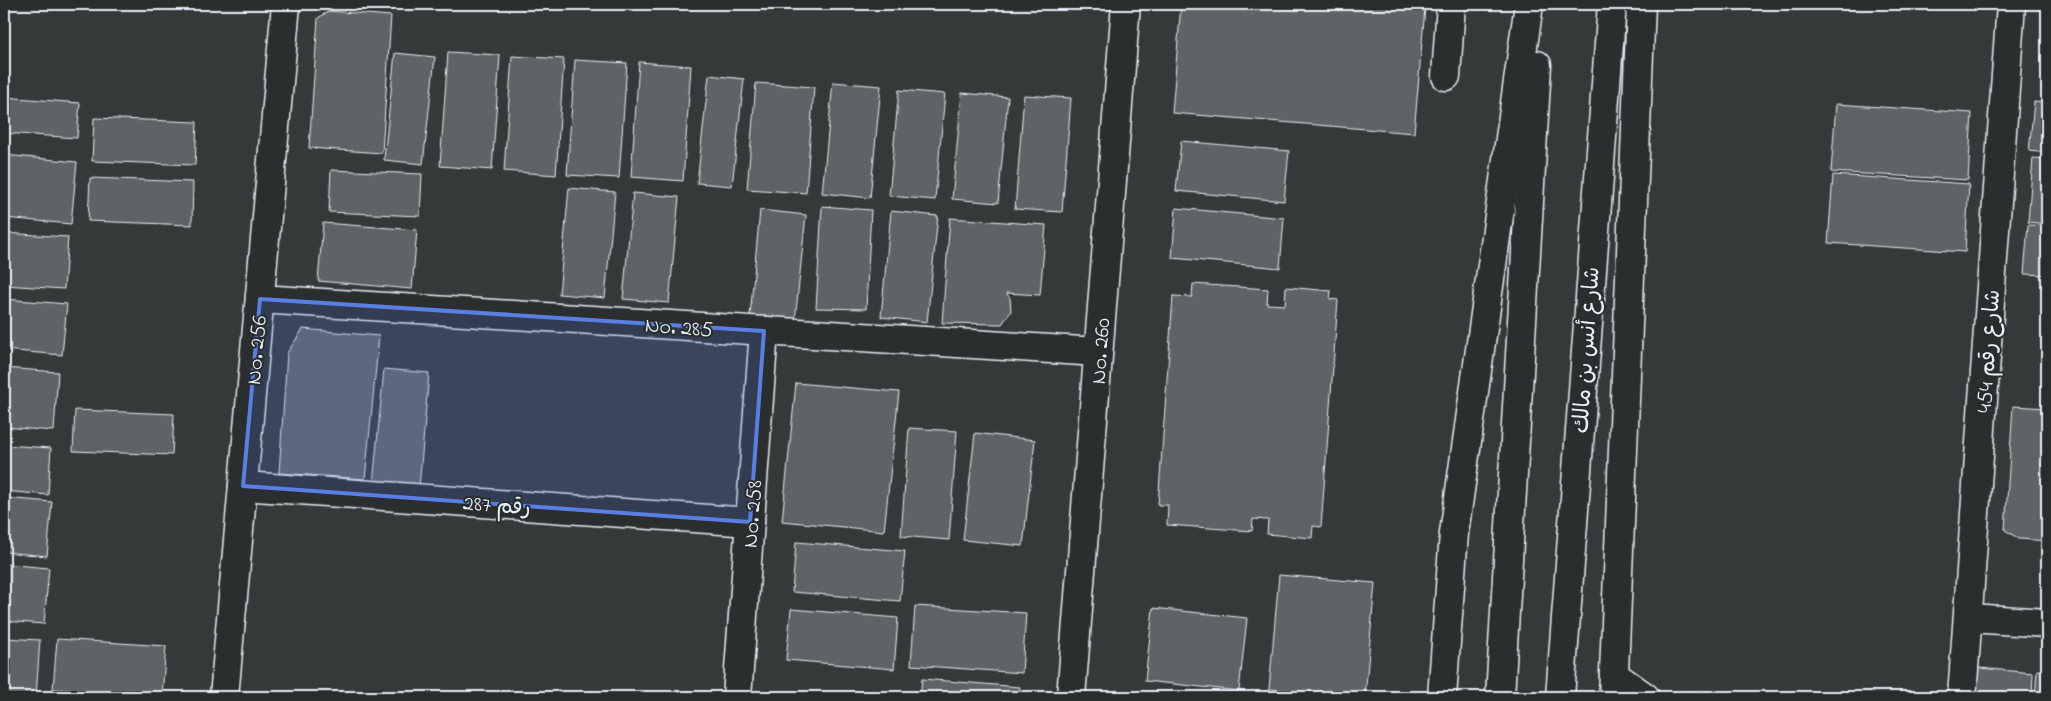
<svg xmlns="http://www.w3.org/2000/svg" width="2051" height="701" viewBox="0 0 2051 701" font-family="'Indie Flower','Playpen Sans Arabic',sans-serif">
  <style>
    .building { fill: #5f6365; stroke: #e8f1f8 }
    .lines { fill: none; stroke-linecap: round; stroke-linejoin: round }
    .minor-casing { stroke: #e8f1f8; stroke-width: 31 }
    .major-casing { stroke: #e8f1f8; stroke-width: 31 }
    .minor { stroke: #2a2d2e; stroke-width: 28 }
    .major { stroke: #2a2d2e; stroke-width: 28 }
    .marked { fill: #5a7fe2; fill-opacity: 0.2; stroke: #5a7fe2; stroke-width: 4; stroke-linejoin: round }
    .labels { text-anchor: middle; stroke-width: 4; stroke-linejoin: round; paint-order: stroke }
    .street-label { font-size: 22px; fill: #e8f1f8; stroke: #2a2d2e }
  </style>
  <rect width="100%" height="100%" fill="#35393a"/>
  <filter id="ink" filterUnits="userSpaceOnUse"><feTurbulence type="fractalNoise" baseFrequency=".02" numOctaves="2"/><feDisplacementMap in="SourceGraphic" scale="10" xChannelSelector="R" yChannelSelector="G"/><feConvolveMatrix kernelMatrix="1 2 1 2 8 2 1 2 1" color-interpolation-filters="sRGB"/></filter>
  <g filter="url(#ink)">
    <g class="building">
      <polygon points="1181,4 1372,4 1425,8 1414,133 1172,113"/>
      <polygon points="329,11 391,16 382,153 309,148 318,18"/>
      <polygon points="448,52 500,55 492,170 440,166"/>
      <polygon points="395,53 435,57 423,164 384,160"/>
      <polygon points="512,56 564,59 556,175 504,171"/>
      <polygon points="575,60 627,63 619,178 567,175"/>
      <polygon points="639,62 691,66 683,181 631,177"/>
      <polygon points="709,75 744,79 732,186 697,183"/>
      <polygon points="833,82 881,86 870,198 822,193"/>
      <polygon points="756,83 814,87 806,193 747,189"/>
      <polygon points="899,90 945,94 935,200 889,196"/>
      <polygon points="962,93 1008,97 998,203 952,199"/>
      <polygon points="1024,95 1071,98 1062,212 1015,209"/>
      <polygon points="4,97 80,103 77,138 4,133"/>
      <polygon points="2034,102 2047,103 2047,153 2029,151"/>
      <polygon points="1836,104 1972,113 1968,180 1831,172"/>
      <polygon points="94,118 197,122 195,165 92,161"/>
      <polygon points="1181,141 1289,151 1284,201 1176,191"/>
      <polygon points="4,155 77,162 71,224 4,218"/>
      <polygon points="2033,158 2047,159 2047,224 2028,222"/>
      <polygon points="331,170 422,174 420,216 329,212"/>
      <polygon points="1833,175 1969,184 1965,252 1828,243"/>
      <polygon points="90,178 193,182 192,225 88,221"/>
      <polygon points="569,188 615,192 605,298 559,294"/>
      <polygon points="633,193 679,197 669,303 623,299"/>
      <polygon points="822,206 871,210 866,309 816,308"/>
      <polygon points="1176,208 1284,218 1280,268 1172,258"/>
      <polygon points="760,210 806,215 795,321 750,316"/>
      <polygon points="891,211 938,216 927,322 881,317"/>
      <polygon points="950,218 1046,225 1040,295 1006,293 1010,298 1011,311 1002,324 942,323"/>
      <polygon points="323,223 417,230 412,289 318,281"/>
      <polygon points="2028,225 2047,226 2047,275 2024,274"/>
      <polygon points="4,233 68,237 64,289 4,285"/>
      <polygon points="1193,284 1268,289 1267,304 1285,305 1286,287 1331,291 1330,299 1338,300 1321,527 1313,526 1312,538 1267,534 1268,520 1253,519 1252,531 1167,525 1168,505 1158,505 1173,296 1192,297"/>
      <polygon points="4,299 67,304 62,355 4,350"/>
      <polygon points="303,329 379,336 365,479 279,473 287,353"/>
      <polygon points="4,368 58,372 54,431 4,427"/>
      <polygon points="384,369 429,373 419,488 373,484"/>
      <polygon points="796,383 899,392 884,531 782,521"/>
      <polygon points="2013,406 2047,408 2047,541 2019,539 2005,530"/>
      <polygon points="75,410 174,414 172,455 73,451"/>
      <polygon points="909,428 957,431 949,540 901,536"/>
      <polygon points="975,433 1035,440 1023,546 963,540"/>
      <polygon points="4,445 51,448 48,495 4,491"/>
      <polygon points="4,498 52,502 47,556 4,552"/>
      <polygon points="796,542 905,551 900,601 792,592"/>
      <polygon points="4,564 49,568 44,624 4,621"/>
      <polygon points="1279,575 1375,583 1365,697 1269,689"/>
      <polygon points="915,606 1026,613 1022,673 911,665"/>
      <polygon points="1153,608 1247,618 1239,691 1145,681"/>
      <polygon points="791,609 898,618 894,669 786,660"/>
      <polygon points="4,638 40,640 36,697 4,697"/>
      <polygon points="57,639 166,646 162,696 53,689"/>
      <polygon points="1979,668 2033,673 2032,697 1968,697 1969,677"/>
      <polygon points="2037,670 2047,671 2047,697 2035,697"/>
      <polygon points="922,679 1020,687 1019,697 920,697"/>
      <polygon points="1690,691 1774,697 1688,697"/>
    </g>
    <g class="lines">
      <defs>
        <g id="minor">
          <polyline points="1446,76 1451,4"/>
          <polyline points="260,299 1098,352"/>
          <polyline points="243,486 750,522"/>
          <polyline points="1969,618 2047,623"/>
          <polyline points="1614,675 1645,697"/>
          <polyline points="224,697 286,4"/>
          <polyline points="737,697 764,331"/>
          <polyline points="1071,697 1126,4"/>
          <polyline points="1962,697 2011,4"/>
        </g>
        <g id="major">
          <polyline points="1442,697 1454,533 1529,4"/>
          <polyline points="1500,697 1537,65"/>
          <polyline points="1560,697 1612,4"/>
          <polyline points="1613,697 1641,4"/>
        </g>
      </defs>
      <use href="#minor" class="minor-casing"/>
      <use href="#major" class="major-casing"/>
      <use href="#minor" class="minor"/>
      <use href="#major" class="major"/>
    </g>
  </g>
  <path class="marked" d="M260,299L764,331L750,522L243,486Z"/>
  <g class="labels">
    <g class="street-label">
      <text transform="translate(679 326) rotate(4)" y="8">No. 285</text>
      <text transform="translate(255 350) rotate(-85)" y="8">No. 256</text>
      <text transform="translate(1585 350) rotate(-86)" y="8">شارع أنس بن مالك</text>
      <text transform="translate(1099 351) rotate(-86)" y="8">No. 260</text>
      <text transform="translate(1987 351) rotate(-86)" y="8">شارع رقم 454</text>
      <text transform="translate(497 504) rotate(4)" y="8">رقم 287</text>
      <text transform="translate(751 514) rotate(-86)" y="8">No. 258</text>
    </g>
  </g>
  <rect width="2051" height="701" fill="none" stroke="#2a2d2e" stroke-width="20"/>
  <rect x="10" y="10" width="2031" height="681" fill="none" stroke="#e8f1f8" stroke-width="2" filter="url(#ink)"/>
</svg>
